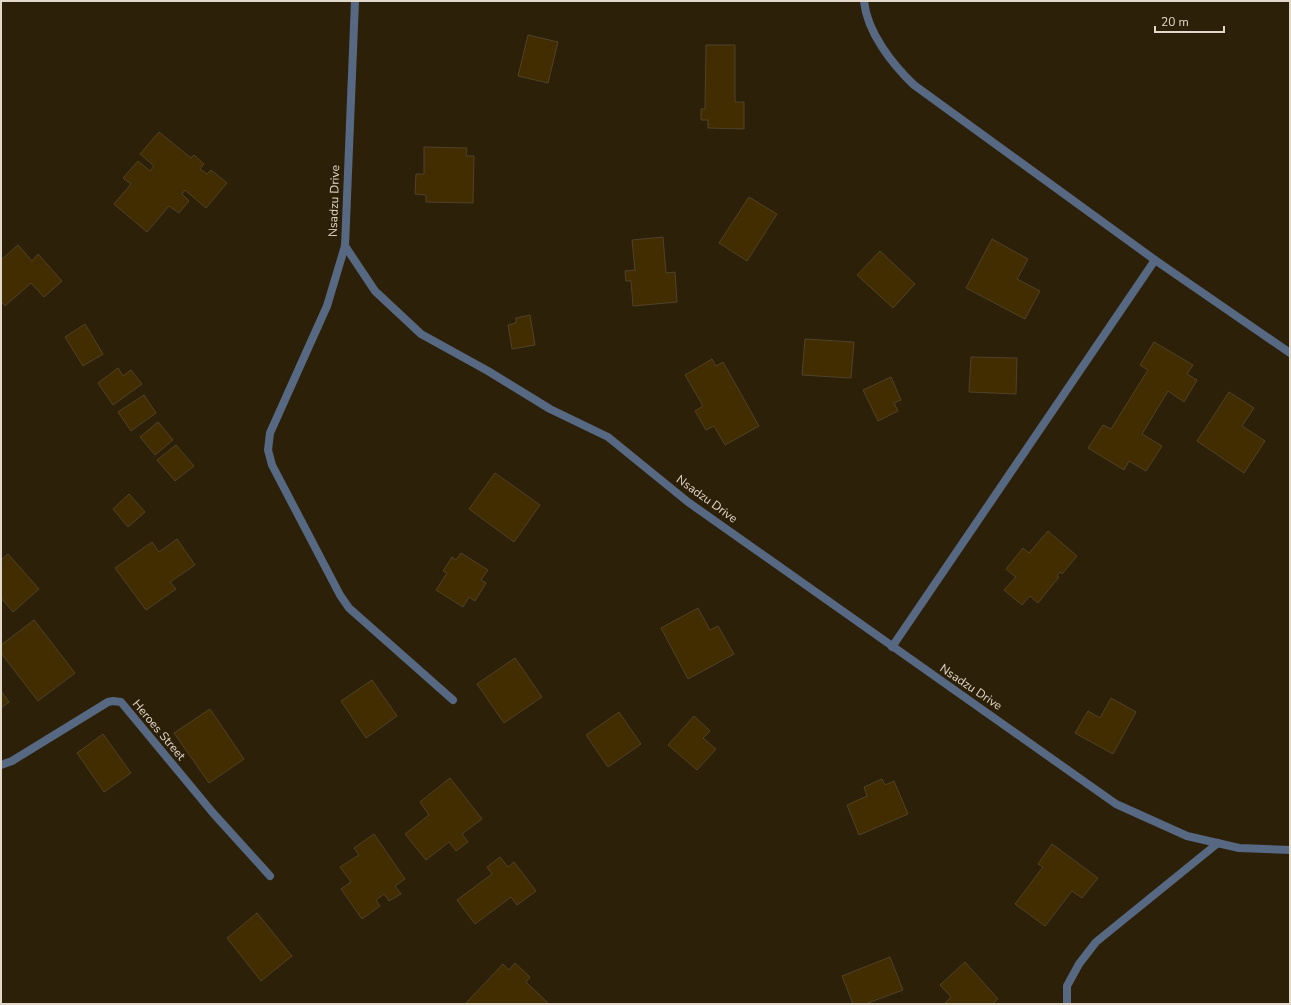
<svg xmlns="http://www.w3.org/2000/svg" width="1291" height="1005" viewBox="0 0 1291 1005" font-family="'Nunito Sans',sans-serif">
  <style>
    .building { fill: #422d01; stroke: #50422a }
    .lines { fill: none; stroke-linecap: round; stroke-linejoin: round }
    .street { stroke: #576883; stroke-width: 8 }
    .labels { text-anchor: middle; stroke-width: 3.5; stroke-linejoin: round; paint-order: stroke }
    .street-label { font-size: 12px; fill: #e2d9cb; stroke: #2d2008 }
  </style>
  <rect width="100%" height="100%" fill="#2d2008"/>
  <g class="building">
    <polygon points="528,35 558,42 548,83 518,76"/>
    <polygon points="706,45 735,45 735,102 744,102 744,129 708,128 708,120 701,120 701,109 705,109"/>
    <polygon points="159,132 191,158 194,155 204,164 200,169 207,174 211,170 227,183 206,208 185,190 182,194 189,201 179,213 169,206 147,232 114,204 131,184 123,178 138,161 150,171 154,166 140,154"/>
    <polygon points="424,147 467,148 466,156 474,156 473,203 426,202 426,195 415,194 416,174 424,174"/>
    <polygon points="749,197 777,214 747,261 719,243"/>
    <polygon points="663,237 666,273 675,272 677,302 633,306 631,281 626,281 625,271 635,270 632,240"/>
    <polygon points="992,239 1028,259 1017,279 1040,291 1025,319 966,288"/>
    <polygon points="18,245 32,261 38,254 62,281 44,297 31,283 5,306 1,301 1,260"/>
    <polygon points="880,251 915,284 893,308 857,275"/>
    <polygon points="530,315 535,345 512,349 508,325 516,323 516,318"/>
    <polygon points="85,324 103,354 83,366 65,337"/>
    <polygon points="805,339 854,342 851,378 802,375"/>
    <polygon points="1154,342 1193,365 1187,374 1197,380 1184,402 1168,391 1142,434 1162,446 1146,471 1129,461 1124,470 1088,448 1103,425 1111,429 1148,370 1140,365"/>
    <polygon points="971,357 1017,358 1016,394 969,392"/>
    <polygon points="712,359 716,366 723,362 759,426 725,445 714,426 706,430 695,411 703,406 685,375"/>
    <polygon points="118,368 123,376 131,370 142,384 113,405 98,383"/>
    <polygon points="891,377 901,400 894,403 898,411 878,421 863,390"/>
    <polygon points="1229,392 1254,408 1242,426 1265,441 1244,473 1197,441"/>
    <polygon points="144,395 156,413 131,431 118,412"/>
    <polygon points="158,422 173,440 155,455 140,437"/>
    <polygon points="176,445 194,466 175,481 157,460"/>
    <polygon points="495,473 540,505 514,542 469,509"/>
    <polygon points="129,494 145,512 128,527 113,509"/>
    <polygon points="1048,531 1077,556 1062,574 1060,572 1057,576 1059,577 1038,603 1030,596 1022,605 1004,590 1016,577 1006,569 1023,548 1029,553"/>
    <polygon points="177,539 195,565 170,582 176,589 146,610 115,568 152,542 159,552"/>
    <polygon points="461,553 488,570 481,580 486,583 475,601 469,597 463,607 436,590 447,573 443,571 452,557 456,560"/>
    <polygon points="8,554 39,589 13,612 1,598 1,560"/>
    <polygon points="698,608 710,630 718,626 734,654 688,679 661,628"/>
    <polygon points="34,620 75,673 38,701 1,653 1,645"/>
    <polygon points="515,658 542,697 504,723 477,684"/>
    <polygon points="372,680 397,716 366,738 341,701"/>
    <polygon points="1,691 9,702 1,708"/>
    <polygon points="1111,698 1136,712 1113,754 1075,733 1088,711 1100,718"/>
    <polygon points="210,709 244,759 209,783 174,733"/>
    <polygon points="619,712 641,744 608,767 586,735"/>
    <polygon points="694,716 710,731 703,738 716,749 697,770 668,745"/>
    <polygon points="103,734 131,773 104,792 77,753"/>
    <polygon points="450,778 482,819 462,834 468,842 456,851 449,842 426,860 405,834 429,815 420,802"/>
    <polygon points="882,779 885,785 894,781 908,814 859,835 847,805 867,796 864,787"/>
    <polygon points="374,834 405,879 395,886 401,894 389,901 384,894 376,900 380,906 362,919 341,889 351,882 340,867 359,855 354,848"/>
    <polygon points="1052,844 1098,878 1082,898 1072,891 1045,926 1015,904 1043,867 1038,864"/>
    <polygon points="500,857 508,867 514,862 536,891 517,905 511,897 475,924 457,900 492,874 487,867"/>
    <polygon points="257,913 292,956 261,981 227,938"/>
    <polygon points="890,957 903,990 865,1004 853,1004 842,976"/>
    <polygon points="965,962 998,999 992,1004 944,1004 951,997 940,985"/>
    <polygon points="515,963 530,977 526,982 549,1004 465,1004 503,964 509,970"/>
  </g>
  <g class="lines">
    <g class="street">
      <polyline points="355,1 345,246 327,306 270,433 268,450 272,465 340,595 349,608 453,700"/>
      <path d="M864,1C867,32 892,64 914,85L1155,260L1290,353"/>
      <polyline points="345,246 375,291 421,334 488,371 550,409 608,437 688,502 1116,804 1187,836 1239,848 1290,850"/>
      <polyline points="892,647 1155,260"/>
      <polyline points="1,765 12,761 108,702 113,701 121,702 213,813 270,876"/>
      <polyline points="1067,1004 1067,986 1079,964 1096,942 1218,843"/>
    </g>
  </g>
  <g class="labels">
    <g class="street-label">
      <text transform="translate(334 201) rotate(-88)" y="4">Nsadzu Drive</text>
      <text transform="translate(707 499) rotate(36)" y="4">Nsadzu Drive</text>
      <text transform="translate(971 687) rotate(34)" y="4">Nsadzu Drive</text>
      <text transform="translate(159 730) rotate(50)" y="4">Heroes Street</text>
    </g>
  </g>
  <rect width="1291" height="1005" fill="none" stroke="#e2d9cb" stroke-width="4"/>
  <path d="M1155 26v6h69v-6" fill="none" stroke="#e2d9cb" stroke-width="2"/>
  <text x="1161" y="26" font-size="12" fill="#e2d9cb" stroke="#2d2008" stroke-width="3" paint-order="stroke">20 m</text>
</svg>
